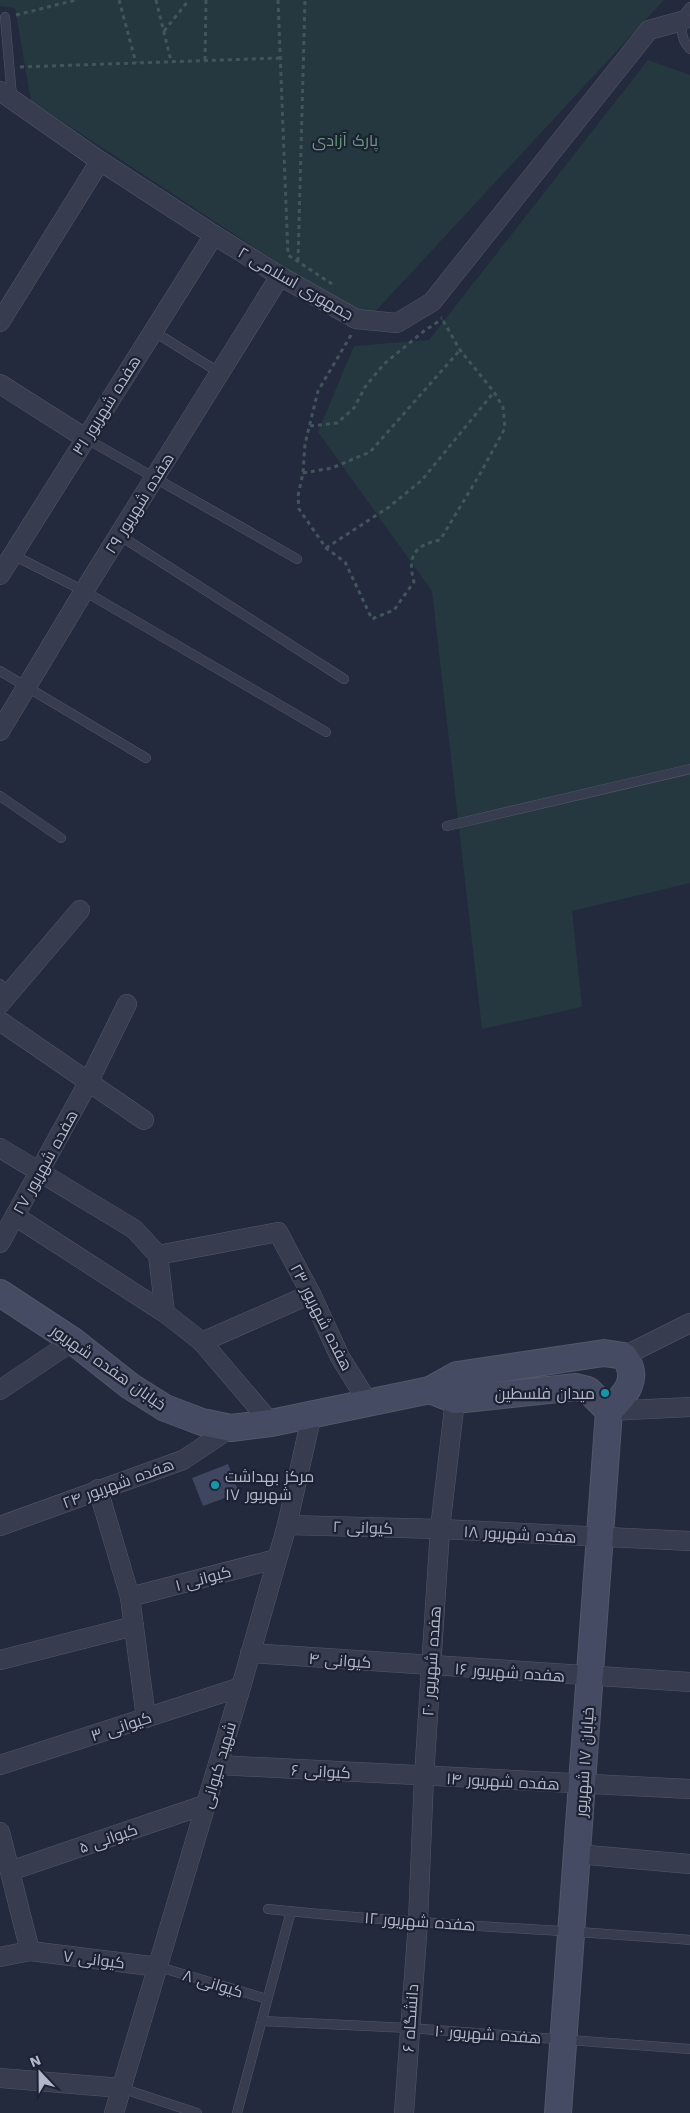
<svg xmlns="http://www.w3.org/2000/svg" width="690" height="2113" viewBox="0 0 690 2113" font-family="'Work Sans',Cairo,sans-serif">
  <style>
    .green { fill: #25383f }
    .building { fill: #3f465f }
    .lines { fill: none; stroke-linecap: round; stroke-linejoin: round }
    .lane-casing { stroke: #525869; stroke-width: 10 }
    .street-casing { stroke: #525869; stroke-width: 20 }
    .secondary-casing { stroke: #525869; stroke-width: 28 }
    .path { stroke: #43555c; stroke-width: 3; stroke-dasharray: 4 4; stroke-linecap: butt }
    .lane { stroke: #373d4e; stroke-width: 9 }
    .street { stroke: #373d4e; stroke-width: 19 }
    .secondary { stroke: #454b62; stroke-width: 26 }
    .culture-dot { fill: #0f9aa8; stroke: #1c2233; stroke-width: 2 }
    .labels { text-anchor: middle; stroke-width: 4.5; stroke-linejoin: round; paint-order: stroke }
    .park-label { font-size: 16px; fill: #699b7c; stroke: #1c2233 }
    .street-label { font-size: 16px; fill: #b3b8c9; stroke: #1c2233 }
    .poi-label { font-size: 16px; fill: #b3b8c9; stroke: #1c2233; text-anchor: end }
  </style>
  <rect width="100%" height="100%" fill="#232a3e"/>
  <g class="green">
    <polygon points="0,0 664,0 373,314 359,316 31,101 15,8 0,6"/>
    <polygon points="648,60 690,75 690,883 572,911 582,1007 482,1029 432,591 318,432 354,346 429,340"/>
  </g>
  <polygon class="building" points="228,1464 239,1493 203,1506 192,1478"/>
  <g class="lines">
    <defs>
      <g id="lane">
        <path d="M690,7C679,18 679,38 690,49"/>
        <polyline points="5,17 12,97"/>
        <polyline points="153,331 220,373"/>
        <polyline points="85,438 297,559"/>
        <polyline points="119,535 344,679"/>
        <polyline points="13,555 84,591 326,732"/>
        <polyline points="0,671 146,758"/>
        <polyline points="0,796 61,838"/>
        <polyline points="447,826 690,769"/>
        <polyline points="0,984 10,993"/>
        <path d="M268,1909C408,1924 549,1929 690,1940"/>
        <polyline points="159,1967 267,1999"/>
        <polyline points="262,2021 409,2028 690,2049"/>
        <polyline points="121,2088 197,2113"/>
        <polyline points="237,2113 291,1911"/>
      </g>
      <g id="street">
        <polyline points="0,91 100,161 214,235 280,276 356,319 397,323 432,302 649,30 682,21"/>
        <polyline points="0,322 100,161"/>
        <polyline points="0,384 85,438"/>
        <polyline points="0,575 214,235"/>
        <polyline points="0,731 84,591 280,276"/>
        <polyline points="0,1004 80,910"/>
        <polyline points="0,1021 144,1120"/>
        <polyline points="0,1148 134,1229 158,1255 165,1313"/>
        <polyline points="15,1216 165,1313 202,1342 271,1423"/>
        <polyline points="0,1243 89,1081 127,1004"/>
        <polyline points="158,1255 278,1232 311,1294 340,1357 368,1402"/>
        <polyline points="202,1342 311,1294"/>
        <polyline points="624,1356 690,1323"/>
        <polyline points="0,1390 73,1341"/>
        <polyline points="609,1411 690,1407"/>
        <polyline points="98,1489 130,1597 146,1718"/>
        <polyline points="287,1525 440,1529 690,1541"/>
        <polyline points="0,1526 183,1460 231,1428"/>
        <polyline points="130,1597 276,1559"/>
        <polyline points="250,1653 690,1682"/>
        <polyline points="0,1660 134,1626"/>
        <polyline points="0,1765 241,1687"/>
        <polyline points="218,1765 690,1789"/>
        <polyline points="0,1832 30,1951"/>
        <polyline points="577,1854 690,1864"/>
        <polyline points="10,1871 207,1804"/>
        <polyline points="0,1957 30,1951 159,1967"/>
        <polyline points="0,2078 121,2088"/>
        <polyline points="114,2113 241,1687 287,1525 312,1414"/>
        <polyline points="404,2113 418,1922 424,1777 440,1529 455,1400"/>
      </g>
      <g id="secondary">
        <polyline points="0,1293 73,1341 130,1386 165,1408 202,1422 231,1428 271,1423 430,1390"/>
        <path d="M604,1353L624,1356C641,1379 625,1395 609,1411L588,1390L576,1387L455,1400L430,1390L457,1375Z"/>
        <polyline points="558,2113 609,1411"/>
      </g>
    </defs>
    <use href="#lane" class="lane-casing"/>
    <use href="#street" class="street-casing"/>
    <use href="#secondary" class="secondary-casing"/>
    <g class="path">
      <polyline points="119,0 136,63"/>
      <polyline points="156,0 171,61"/>
      <polyline points="278,0 288,255 335,286"/>
      <polyline points="16,15 76,0"/>
      <polyline points="164,31 189,0"/>
      <polyline points="205,60 206,0"/>
      <polyline points="20,67 280,58"/>
      <polyline points="298,261 305,0"/>
      <path d="M351,335L318,391L305,444L303,473L298,496L299,509L326,548L345,562L372,619L394,610L414,582C407,557 414,545 440,540L480,474L505,428L503,407L494,392L460,350L441,317"/>
      <polyline points="310,426 337,423 354,408 365,387 384,364 424,331 442,319"/>
      <polyline points="303,473 332,468 370,452 460,350"/>
      <polyline points="326,548 389,507 422,480 494,392"/>
    </g>
    <use href="#lane" class="lane"/>
    <use href="#street" class="street"/>
    <use href="#secondary" class="secondary"/>
  </g>
  <g class="culture-dot">
    <circle cx="605" cy="1393" r="5"/>
    <circle cx="215" cy="1485" r="5"/>
  </g>
  <g class="labels">
    <g class="park-label">
      <text x="345" y="146">پارک آزادی</text>
    </g>
    <g class="street-label">
      <text transform="translate(296 283) rotate(30)" y="6">جمهوری اسلامی ۲</text>
      <text transform="translate(106 405) rotate(-58)" y="6">هفده شهریور ۳۱</text>
      <text transform="translate(139 503) rotate(-58)" y="6">هفده شهریور ۲۹</text>
      <text transform="translate(45 1162) rotate(-61)" y="6">هفده شهریور ۲۷</text>
      <text transform="translate(322 1317) rotate(63)" y="6">هفده شهریور ۲۳</text>
      <text transform="translate(109 1367) rotate(35)" y="6">خیابان هفده شهریور</text>
      <text transform="translate(118 1483) rotate(-20)" y="6">هفده شهریور ۲۴</text>
      <text transform="translate(363 1527) rotate(2)" y="6">کیوانی ۲</text>
      <text transform="translate(520 1534) rotate(3)" y="6">هفده شهریور ۱۸</text>
      <text transform="translate(203 1578) rotate(-15)" y="6">کیوانی ۱</text>
      <text transform="translate(340 1660) rotate(4)" y="6">کیوانی ۴</text>
      <text transform="translate(431 1661) rotate(-86)" y="6">هفده شهریور ۲۰</text>
      <text transform="translate(510 1672) rotate(4)" y="6">هفده شهریور ۱۶</text>
      <text transform="translate(121 1726) rotate(-18)" y="6">کیوانی ۳</text>
      <text transform="translate(584 1762) rotate(-86)" y="6">خیابان ۱۷ شهریور</text>
      <text transform="translate(218 1765) rotate(-74)" y="6">شهید کیوانی</text>
      <text transform="translate(321 1771) rotate(3)" y="6">کیوانی ۶</text>
      <text transform="translate(503 1781) rotate(3)" y="6">هفده شهریور ۱۴</text>
      <text transform="translate(108 1838) rotate(-19)" y="6">کیوانی ۵</text>
      <text transform="translate(420 1921) rotate(4)" y="6">هفده شهریور ۱۲</text>
      <text transform="translate(94 1959) rotate(7)" y="6">کیوانی ۷</text>
      <text transform="translate(213 1983) rotate(17)" y="6">کیوانی ۸</text>
      <text transform="translate(410 2018) rotate(-86)" y="6">دانشگاه ۶</text>
      <text transform="translate(488 2034) rotate(4)" y="6">هفده شهریور ۱۰</text>
    </g>
    <g class="poi-label">
      <text x="595" y="1399">میدان فلسطین</text>
      <text x="225" y="1482" text-anchor="start">مرکز بهداشت<tspan x="225" dy="18">۱۷ شهریور</tspan></text>
    </g>
  </g>
  <g transform="translate(40 2073) rotate(338)" stroke="#1c2233" stroke-width="4" paint-order="stroke">
  <path d="M0-4L9 19L0 12L-9 19Z" fill="#b3b8c9"/>
  <text y="-8" font-size="14" font-weight="bold" text-anchor="middle" fill="#b3b8c9">N</text>
  </g>
</svg>
